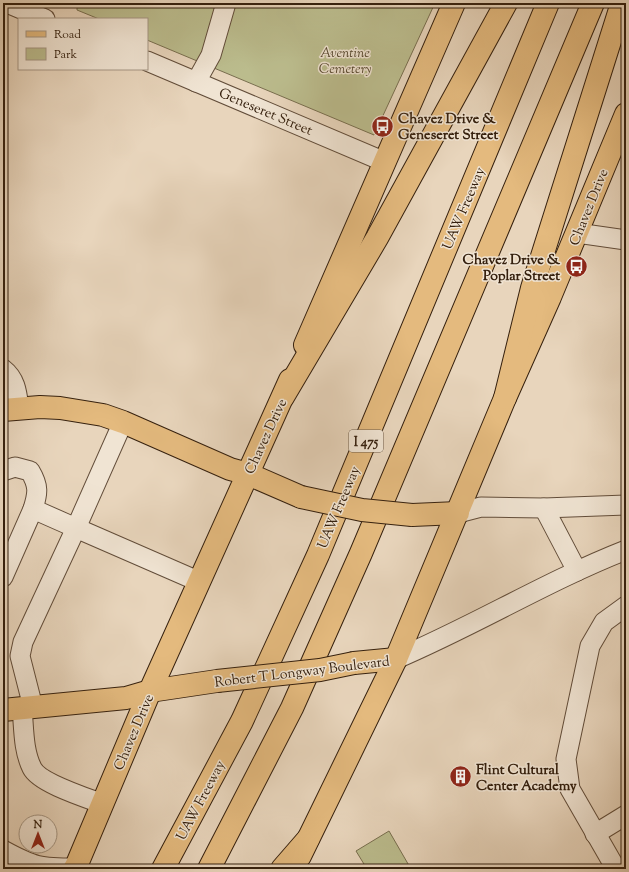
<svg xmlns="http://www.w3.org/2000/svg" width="629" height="872" viewBox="0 0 629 872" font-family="'Sorts Mill Goudy',serif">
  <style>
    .green { fill: #bbbc8d; stroke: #786e4e }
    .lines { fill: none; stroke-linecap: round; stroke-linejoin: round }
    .minor-casing { stroke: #624d3a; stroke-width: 21 }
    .major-casing { stroke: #35200e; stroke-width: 24 }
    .highway-casing { stroke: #35200e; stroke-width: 24 }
    .minor { stroke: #f0e4d3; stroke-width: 19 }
    .major { stroke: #e4ba7e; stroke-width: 22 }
    .highway { stroke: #e4ba7e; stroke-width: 22 }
    .major-bridge-casing { stroke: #35200e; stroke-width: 24; stroke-linecap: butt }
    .major-bridge { stroke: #e4ba7e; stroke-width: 22 }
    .labels { text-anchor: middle; stroke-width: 3; stroke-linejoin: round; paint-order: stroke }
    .shield { fill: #f0e4d3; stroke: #6d5b49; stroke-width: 1 }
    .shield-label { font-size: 13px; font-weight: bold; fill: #35200e }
    .park-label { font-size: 14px; font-style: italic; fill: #56472e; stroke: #f0e4d3 }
    .street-label { font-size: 14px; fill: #35200e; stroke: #f0e4d3 }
    .poi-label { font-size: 14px; font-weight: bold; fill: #35200e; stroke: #f0e4d3; text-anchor: start }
  </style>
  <rect width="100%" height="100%" fill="#e8d5bc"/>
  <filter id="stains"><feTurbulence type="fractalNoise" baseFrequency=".005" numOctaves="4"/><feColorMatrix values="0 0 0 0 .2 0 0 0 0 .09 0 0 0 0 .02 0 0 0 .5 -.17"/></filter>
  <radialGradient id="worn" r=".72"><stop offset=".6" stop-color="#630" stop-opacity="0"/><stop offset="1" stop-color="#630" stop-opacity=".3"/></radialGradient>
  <g class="green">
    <polygon points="77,3 435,3 374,135 147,40 147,19 99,19 77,10"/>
    <polygon points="389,831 411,869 367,869 356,851"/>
  </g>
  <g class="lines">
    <defs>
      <g id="minor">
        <polyline points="7,3 45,19"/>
        <polyline points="147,61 385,162"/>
        <polyline points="196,82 211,55 226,3"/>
        <polyline points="577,233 626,240"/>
        <path d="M3,369C16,379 17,393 19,408"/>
        <path d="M3,471L15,467L30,471C39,486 38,493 33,509L76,528L123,422"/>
        <polyline points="544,508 577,571"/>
        <polyline points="458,513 481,507 544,508 626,505"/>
        <polyline points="3,577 33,509"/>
        <path d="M396,659C474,626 547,581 626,550"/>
        <polyline points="33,707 20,656 23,642 76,528 200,582"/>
        <path d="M22,708C24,728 23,750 32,768C39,783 87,798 103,804"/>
        <polyline points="595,834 626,815"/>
        <path d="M3,850C34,867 40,868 75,868"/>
        <polyline points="616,869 570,789 566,759 590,646 604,622 626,606"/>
      </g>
      <g id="major">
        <polyline points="305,345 454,3"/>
        <polyline points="3,410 40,407 60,408 103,415 123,422 230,469 248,474 301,497"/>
        <polyline points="412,515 458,513"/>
        <polyline points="354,663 396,659"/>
        <polyline points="3,710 126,698 150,691 217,681"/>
        <polyline points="300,856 396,659 505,398 550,297 626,114"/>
        <polyline points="75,869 150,691 290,380"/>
      </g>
      <g id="highway">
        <polyline points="283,397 377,238 506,3"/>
        <polyline points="505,398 532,288 622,3"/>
        <polyline points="75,869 75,868"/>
        <polyline points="163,869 242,721 318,555 548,3"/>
        <polyline points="209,869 292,708 361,553 593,3"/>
        <polyline points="282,869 308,839"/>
      </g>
    </defs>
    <use href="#minor" class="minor-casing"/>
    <use href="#major" class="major-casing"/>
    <use href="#highway" class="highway-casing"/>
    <use href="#minor" class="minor"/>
    <use href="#major" class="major"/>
    <use href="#highway" class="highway"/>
    <defs>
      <g id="major-bridge">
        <polyline points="301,497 362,510 412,515"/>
        <polyline points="217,681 320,670 354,663"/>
      </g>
    </defs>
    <use href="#major-bridge" class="major-bridge-casing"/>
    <use href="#major-bridge" class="major-bridge"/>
  </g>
  <defs>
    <symbol id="bus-disc" viewBox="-11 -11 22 22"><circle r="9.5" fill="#8f2418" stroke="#f0e4d3"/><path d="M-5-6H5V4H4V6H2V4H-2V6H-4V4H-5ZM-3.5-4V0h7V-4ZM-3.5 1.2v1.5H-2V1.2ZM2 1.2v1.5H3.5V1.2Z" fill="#fff"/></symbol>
    <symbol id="building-disc" viewBox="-11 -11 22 22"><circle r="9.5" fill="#8f2418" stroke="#f0e4d3"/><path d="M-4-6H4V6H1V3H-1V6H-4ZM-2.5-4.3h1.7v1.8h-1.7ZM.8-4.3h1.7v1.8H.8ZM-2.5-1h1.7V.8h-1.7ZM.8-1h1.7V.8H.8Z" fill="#fff"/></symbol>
  </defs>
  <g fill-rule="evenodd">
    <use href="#bus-disc" x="370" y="114" width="25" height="25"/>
    <use href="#bus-disc" x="564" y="254" width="25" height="25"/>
    <use href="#building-disc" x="448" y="764" width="25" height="25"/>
  </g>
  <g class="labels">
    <rect class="shield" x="349" y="430" width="34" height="22" rx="3"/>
    <g class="shield-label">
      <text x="366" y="446">I 475</text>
    </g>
    <g class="park-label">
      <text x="345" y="57">Aventine<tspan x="345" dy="16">Cemetery</tspan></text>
    </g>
    <g class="street-label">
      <text transform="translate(266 111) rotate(23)" y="5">Geneseret Street</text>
      <text transform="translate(588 207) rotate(-68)" y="5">Chavez Drive</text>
      <text transform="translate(463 208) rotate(-67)" y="5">UAW Freeway</text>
      <text transform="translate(265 436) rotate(-65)" y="5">Chavez Drive</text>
      <text transform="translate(338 507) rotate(-67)" y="5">UAW Freeway</text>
      <text transform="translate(302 671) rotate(-7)" y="5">Robert T Longway Boulevard</text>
      <text transform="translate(133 732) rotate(-67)" y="5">Chavez Drive</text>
      <text transform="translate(200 800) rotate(-62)" y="5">UAW Freeway</text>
    </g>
    <g class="poi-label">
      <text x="398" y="123">Chavez Drive &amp;<tspan x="398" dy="16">Geneseret Street</tspan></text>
      <text x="560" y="264" text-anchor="end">Chavez Drive &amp;<tspan x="560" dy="16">Poplar Street</tspan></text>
      <text x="476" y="774">Flint Cultural<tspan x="476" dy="16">Center Academy</tspan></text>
    </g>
  </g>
  <rect width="629" height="872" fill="none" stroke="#e8d5bc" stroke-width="16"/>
  <rect x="4" y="4" width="621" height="864" fill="none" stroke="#35200e" stroke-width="2"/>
  <rect x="8" y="8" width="613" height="856" fill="none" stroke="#35200e"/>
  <rect x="18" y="18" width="130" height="52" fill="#f0e4d3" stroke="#a59684"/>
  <rect x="26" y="31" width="20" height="6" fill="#e4ba7e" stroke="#a59684"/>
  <text x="54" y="38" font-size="12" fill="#35200e">Road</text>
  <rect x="26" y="48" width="20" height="12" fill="#bbbc8d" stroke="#a59684"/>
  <text x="54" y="58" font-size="12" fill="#35200e">Park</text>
  <g transform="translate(38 834)"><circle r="19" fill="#f0e4d3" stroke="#a59684"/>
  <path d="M0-3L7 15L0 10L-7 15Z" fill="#8f2418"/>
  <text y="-6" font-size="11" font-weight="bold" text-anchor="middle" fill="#35200e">N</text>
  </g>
  <rect width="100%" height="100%" filter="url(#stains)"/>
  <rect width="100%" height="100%" fill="url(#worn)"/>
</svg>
